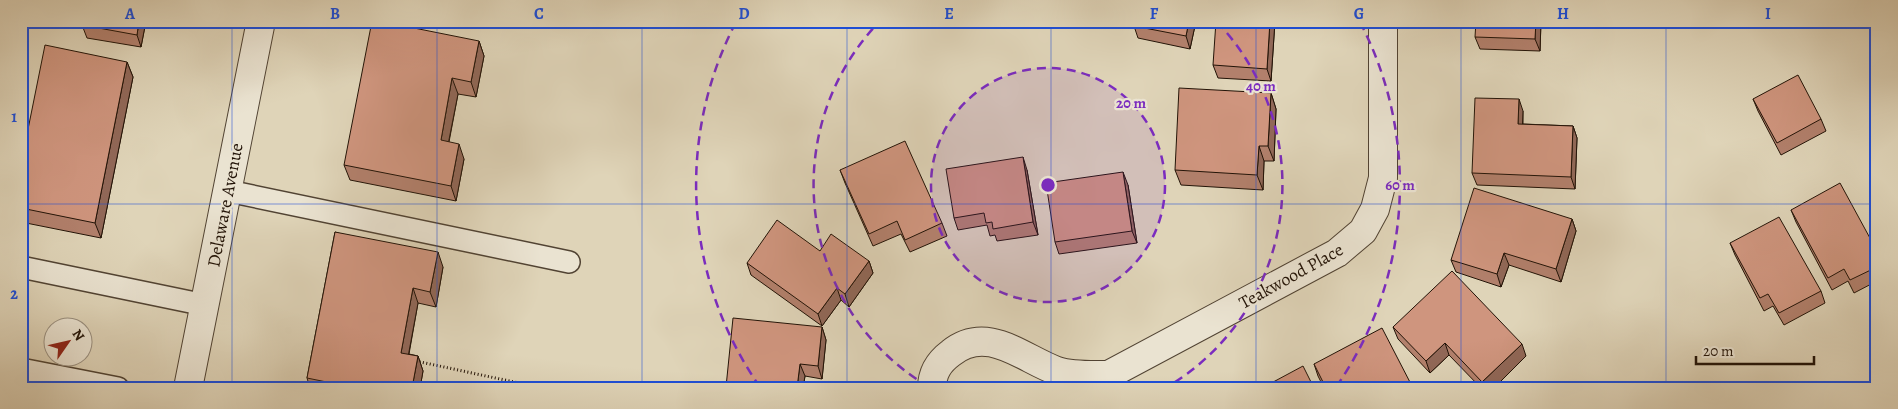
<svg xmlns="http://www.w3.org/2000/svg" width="1898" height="409" viewBox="0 0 1898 409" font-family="Alegreya,serif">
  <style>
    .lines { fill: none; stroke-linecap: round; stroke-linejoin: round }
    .lane-casing { stroke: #514333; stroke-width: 24 }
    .street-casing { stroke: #514333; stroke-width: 30 }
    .path { stroke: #221307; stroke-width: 3; stroke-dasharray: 1 2.5; stroke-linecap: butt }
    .lane { stroke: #eae3d1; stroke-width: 21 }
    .street { stroke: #eae3d1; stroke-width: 28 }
    .wall { fill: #b2806c; stroke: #221307 }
    .shaded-wall { fill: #916858; stroke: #221307 }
    .building { fill: #cf957e; stroke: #221307 }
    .grid { fill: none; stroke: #1d4ed8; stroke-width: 1; stroke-opacity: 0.55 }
    .ring { fill: none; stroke: #7b2cbf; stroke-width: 2.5; stroke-dasharray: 9 6 }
    .labels { text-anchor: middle; stroke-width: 4.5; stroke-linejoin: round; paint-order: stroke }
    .street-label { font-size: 18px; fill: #221307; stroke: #eae3d1 }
    .centre { fill: #7b2cbf; stroke: #eae3d1; stroke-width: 2.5 }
    .ring-label { font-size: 15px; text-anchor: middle; font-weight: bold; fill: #7b2cbf; stroke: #eae3d1; stroke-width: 4.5; stroke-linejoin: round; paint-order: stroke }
    .neatline { fill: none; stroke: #1d4ed8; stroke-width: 2 }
    .grid-label { font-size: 16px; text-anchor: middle; font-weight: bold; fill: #1d4ed8 }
  </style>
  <rect width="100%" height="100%" fill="#dfd4b8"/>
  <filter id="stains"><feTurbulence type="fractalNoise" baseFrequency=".004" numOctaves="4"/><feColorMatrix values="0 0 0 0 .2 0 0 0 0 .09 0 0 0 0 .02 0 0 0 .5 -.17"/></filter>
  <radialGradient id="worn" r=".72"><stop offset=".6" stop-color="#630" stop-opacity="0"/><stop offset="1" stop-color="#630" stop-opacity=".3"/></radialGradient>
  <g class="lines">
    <defs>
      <g id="lane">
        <polyline points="228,191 569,262"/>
        <polyline points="21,267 205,305"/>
        <polyline points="21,369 118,388"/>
      </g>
      <g id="street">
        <polyline points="188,388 261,21"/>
        <path d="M932,388C932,372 939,362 951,353C987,324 1022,358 1057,371C1072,376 1091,375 1107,375"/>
        <polyline points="1084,388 1337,253 1363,231 1375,209 1383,178 1383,21"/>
      </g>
    </defs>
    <use href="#lane" class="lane-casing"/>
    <use href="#street" class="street-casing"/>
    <polyline class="path" points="416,361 542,388"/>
    <use href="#lane" class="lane"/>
    <use href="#street" class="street"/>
  </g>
  <g class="wall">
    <polygon points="83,21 146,21 141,47 87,38 82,25"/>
    <polygon points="1134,21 1196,21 1190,49 1138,38 1134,26"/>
    <polygon points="1275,21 1271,81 1218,78 1213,65"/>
    <polygon points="1541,21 1540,51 1480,49 1475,37"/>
    <polygon points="479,41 484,56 476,97 458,94 449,142 464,159 456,201 350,180 344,165"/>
    <polygon points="127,62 133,77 101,238 21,222 21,164"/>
    <polygon points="1271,93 1276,109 1274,161 1264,161 1263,190 1181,185 1175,170"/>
    <polygon points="1753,99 1821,119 1826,131 1781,155 1758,111"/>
    <polygon points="1523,111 1523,124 1573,126 1577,138 1575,189 1477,185 1472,173"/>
    <polygon points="840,170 942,223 947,236 910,252 901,234 873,246 845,183"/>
    <polygon points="1027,170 1038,235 997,241 995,235 990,236 987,225 958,230 954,218"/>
    <polygon points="1128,185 1137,243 1059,254 1055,242"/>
    <polygon points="1791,210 1877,251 1877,281 1854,293 1848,281 1832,290 1796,222"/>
    <polygon points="1572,219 1576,231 1561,282 1509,265 1501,287 1456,272 1451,260"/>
    <polygon points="335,232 443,267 436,307 418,303 409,354 418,356 423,371 420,388 310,388 307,378"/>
    <polygon points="1730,243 1821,291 1825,303 1784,325 1773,306 1764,311 1735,255"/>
    <polygon points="820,251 869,261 873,273 849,307 841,300 822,326 751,275 747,263"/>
    <polygon points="822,327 826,340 822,379 805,376 803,388 726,388"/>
    <polygon points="1393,327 1526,356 1494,388 1481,388 1449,355 1430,373 1398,339"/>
    <polygon points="1314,364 1413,388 1324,388 1318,376"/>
  </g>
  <g class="shaded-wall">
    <polygon points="139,21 146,21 141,47 137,35"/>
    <polygon points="1189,21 1196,21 1190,49 1186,36"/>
    <polygon points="1270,21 1275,21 1271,81 1267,69"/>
    <polygon points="1536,21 1541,21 1540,51 1535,39"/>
    <polygon points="479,41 484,56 476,97 471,82"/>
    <polygon points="127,62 133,77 101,238 95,223"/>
    <polygon points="452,78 458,94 446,155 441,140"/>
    <polygon points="1271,93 1276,109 1274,161 1268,146"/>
    <polygon points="1519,99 1523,111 1522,136 1518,124"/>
    <polygon points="1573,126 1577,138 1575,189 1571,177"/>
    <polygon points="459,144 464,159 456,201 451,186"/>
    <polygon points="1259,146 1264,161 1263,190 1257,175"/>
    <polygon points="1023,157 1027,170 1038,235 1033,222"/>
    <polygon points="1123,172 1128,185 1137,243 1132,231"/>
    <polygon points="1572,219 1576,231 1561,282 1556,269"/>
    <polygon points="438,252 443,267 436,307 430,292"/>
    <polygon points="1504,253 1509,265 1501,287 1497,274"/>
    <polygon points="869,261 873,273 849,307 845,294"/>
    <polygon points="413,288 418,303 406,368 401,353"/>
    <polygon points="837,288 841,300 822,326 818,314"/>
    <polygon points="822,327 826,340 822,379 818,366"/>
    <polygon points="1445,343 1449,355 1430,373 1426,361"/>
    <polygon points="1522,344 1526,356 1494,388 1485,388 1482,382"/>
    <polygon points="418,356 423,371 420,388 412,388"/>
    <polygon points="800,364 805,376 803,388 797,388"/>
  </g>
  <g class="building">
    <polygon points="83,21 139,21 137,35 82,25"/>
    <polygon points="372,21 379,21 479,41 471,82 452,78 441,140 459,144 451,186 344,165"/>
    <polygon points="1134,21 1189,21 1186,36 1134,26"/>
    <polygon points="1216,21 1270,21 1267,69 1213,65"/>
    <polygon points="1476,21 1536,21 1535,39 1475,37"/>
    <polygon points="1877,27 1877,37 1873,29"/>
    <polygon points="45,45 127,62 95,223 21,208 21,164"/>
    <polygon points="1798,75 1821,119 1777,143 1753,99"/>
    <polygon points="1179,88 1271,93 1268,146 1259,146 1257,175 1175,170"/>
    <polygon points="1475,98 1519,99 1518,124 1573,126 1571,177 1472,173"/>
    <polygon points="905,141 942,223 905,240 897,221 869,234 840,170"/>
    <polygon points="1023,157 1033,222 993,229 992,222 986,223 984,213 954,218 946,169"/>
    <polygon points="1123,172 1132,231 1055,242 1046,183"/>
    <polygon points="1840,183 1877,251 1877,267 1850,280 1844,269 1828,278 1791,210"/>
    <polygon points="1474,188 1572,219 1556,269 1504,253 1497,274 1451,260"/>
    <polygon points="1779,217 1821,291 1779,313 1768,294 1760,298 1730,243"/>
    <polygon points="777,220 820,251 831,234 869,261 845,294 837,288 818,314 747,263"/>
    <polygon points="335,232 438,252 430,292 413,288 401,353 418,356 412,388 356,388 307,378"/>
    <polygon points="1452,271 1522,344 1482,382 1445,343 1426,361 1393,327"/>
    <polygon points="733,318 822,327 818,366 800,364 797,388 726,387"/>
    <polygon points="1382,328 1413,388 1326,388 1314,364"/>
    <polygon points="1303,366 1314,388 1262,388"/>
  </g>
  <path class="grid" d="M232,21V388M437,21V388M642,21V388M847,21V388M1051,21V388M1256,21V388M1461,21V388M1666,21V388M21,204H1877"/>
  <circle cx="1048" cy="185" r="117" fill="#7b2cbf" fill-opacity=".12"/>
  <g class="ring">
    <circle cx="1048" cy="185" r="117"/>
    <path d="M929 387A235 235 0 0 1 879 22M1217 22A235 235 0 0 1 1167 387"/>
    <path d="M760 387A352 352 0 0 1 736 22M1360 22A352 352 0 0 1 1336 387"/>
  </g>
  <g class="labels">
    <g class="street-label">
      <text transform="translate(225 205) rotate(-79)" y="6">Delaware Avenue</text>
      <text transform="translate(1291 276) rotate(-29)" y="6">Teakwood Place</text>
    </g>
  </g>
  <circle cx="1048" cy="185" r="8" class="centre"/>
  <g class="ring-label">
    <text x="1261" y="91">40 m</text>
    <text x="1131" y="108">20 m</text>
    <text x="1400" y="190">60 m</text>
  </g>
  <rect width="1898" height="409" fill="none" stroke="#dfd4b8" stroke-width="55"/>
  <g transform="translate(68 342) rotate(56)"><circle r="24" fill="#eae3d1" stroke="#9a9080"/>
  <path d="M0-4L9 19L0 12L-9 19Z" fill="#8f2418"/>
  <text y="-8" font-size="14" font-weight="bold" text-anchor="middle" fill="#221307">N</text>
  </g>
  <path d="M1696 356v8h118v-8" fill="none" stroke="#221307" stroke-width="2.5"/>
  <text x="1703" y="356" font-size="15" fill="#221307" stroke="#eae3d1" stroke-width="4" paint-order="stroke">20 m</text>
  <rect x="28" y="28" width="1842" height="354" class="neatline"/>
  <g class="grid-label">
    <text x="130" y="19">A</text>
    <text x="335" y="19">B</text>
    <text x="539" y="19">C</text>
    <text x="744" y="19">D</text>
    <text x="949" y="19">E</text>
    <text x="1154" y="19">F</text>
    <text x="1359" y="19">G</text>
    <text x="1563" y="19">H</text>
    <text x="1768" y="19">I</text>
    <text x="14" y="122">1</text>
    <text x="14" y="299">2</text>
  </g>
  <rect width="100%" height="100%" filter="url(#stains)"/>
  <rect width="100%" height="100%" fill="url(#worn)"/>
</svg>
